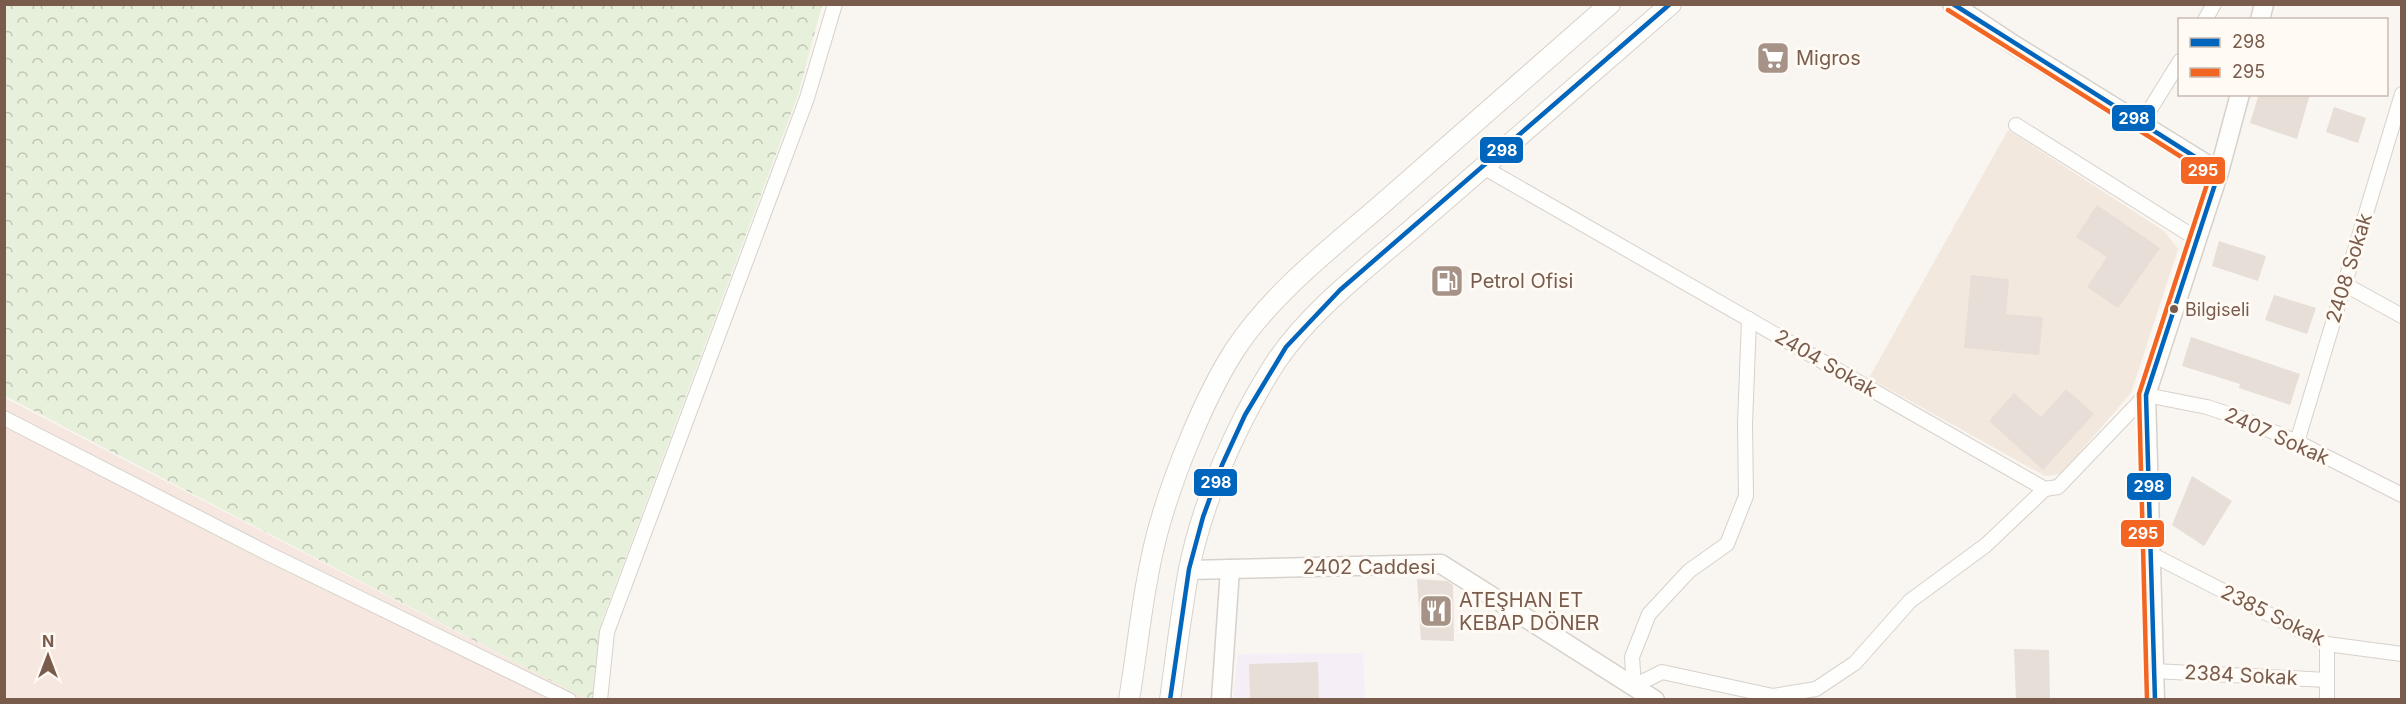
<svg xmlns="http://www.w3.org/2000/svg" width="2406" height="704" viewBox="0 0 2406 704" font-family="Inter,sans-serif">
  <style>
    .residential { fill: #f2e8de }
    .commercial { fill: #f6e8e1 }
    .education { fill: #f6eef6 }
    .forest { fill: url(#forest-crowns) }
    .building { fill: #e6ded7 }
    .lines { fill: none; stroke-linecap: round; stroke-linejoin: round }
    .minor-casing { stroke: #d7d1cb; stroke-width: 16 }
    .tertiary-casing { stroke: #d7d1cb; stroke-width: 21 }
    .secondary-casing { stroke: #d9d2cb; stroke-width: 22 }
    .minor { stroke: #fefefd; stroke-width: 14 }
    .tertiary { stroke: #fefefd; stroke-width: 18 }
    .secondary { stroke: #fefefd; stroke-width: 20 }
    .bus-1-casing { stroke: #fffaf3; stroke-width: 9 }
    .bus-2-casing { stroke: #fffaf3; stroke-width: 9 }
    .bus-1 { stroke: #0065bd; stroke-width: 4.5 }
    .bus-2 { stroke: #f26522; stroke-width: 4.5 }
    .bus-dot { fill: #7a5c4d; stroke: #fffaf3; stroke-width: 2 }
    .labels { text-anchor: middle; stroke-width: 6; stroke-linejoin: round; paint-order: stroke }
    .bus-label { font-size: 18px; fill: #7a5c4d; stroke: #fffaf3; text-anchor: start }
    .poi-label { font-size: 20px; fill: #7a5c4d; stroke: #fffaf3; text-anchor: start }
    .street-label { font-size: 20px; fill: #7a5c4d; stroke: #fffaf3 }
    .line-badge { stroke: #fffaf3; stroke-width: 2 }
    .badge-label { font-size: 16px; text-anchor: middle; font-weight: bold; fill: #fff }
  </style>
  <defs>
    <pattern id="forest-crowns" width="20" height="18" patternUnits="userSpaceOnUse" patternTransform="scale(1.5)"><rect width="20" height="18" fill="#e7f0db"/><path d="M2 6a3 3 0 1 1 6 0M12 15a3 3 0 1 1 6 0" fill="none" stroke="#c0c6b4"/></pattern>
  </defs>
  <rect width="100%" height="100%" fill="#f9f5f0"/>
  <polygon class="residential" points="2008,130 2164,231 2178,249 2131,393 2061,474 2045,476 1869,378"/>
  <polygon class="commercial" points="5,398 586,699 5,699"/>
  <polygon class="education" points="1363,653 1365,699 1233,700 1238,654"/>
  <polygon class="forest" points="4,5 822,5 798,95 602,621 596,699 586,699 5,396"/>
  <g class="building">
    <polygon points="2259,94 2310,94 2297,139 2250,123"/>
    <polygon points="2334,107 2366,118 2358,143 2326,132"/>
    <polygon points="2097,205 2160,248 2118,308 2087,287 2107,257 2076,237"/>
    <polygon points="2219,241 2266,256 2258,281 2212,266"/>
    <polygon points="1971,275 2009,279 2006,314 2043,317 2039,355 1964,348"/>
    <polygon points="2274,295 2316,308 2307,334 2265,320"/>
    <polygon points="2191,337 2300,374 2290,405 2239,388 2240,384 2182,366"/>
    <polygon points="2066,389 2094,414 2043,470 1989,421 2014,393 2041,417"/>
    <polygon points="2192,476 2232,501 2204,546 2172,525"/>
    <polygon points="1417,579 1447,581 1453,585 1454,641 1421,640"/>
    <polygon points="2014,649 2049,650 2050,699 2016,699"/>
    <polygon points="1318,662 1319,699 1250,699 1249,664"/>
  </g>
  <g class="lines">
    <defs>
      <g id="minor">
        <polyline points="2205,20 2214,4"/>
        <polyline points="2141,124 2180,61"/>
        <polyline points="2016,125 2197,239"/>
        <polyline points="1483,167 2045,489 2058,487 2146,395 2207,407 2243,419 2297,442 2402,495"/>
        <polyline points="2344,284 2402,316"/>
        <polyline points="1749,319 1745,424 1746,496 1727,544 1689,571 1649,614 1632,657 1634,686 1662,672 1773,696 1816,689 1855,663 1910,601 1986,545 2045,489"/>
        <polyline points="4,418 269,554 569,700"/>
        <polyline points="2297,442 2402,94"/>
        <polyline points="2151,554 2327,644 2402,654"/>
        <polyline points="2154,671 2327,680"/>
        <polyline points="600,700 607,632 807,98 835,4"/>
        <polyline points="2327,700 2327,644"/>
      </g>
      <g id="tertiary">
        <polyline points="1952,4 2014,45 2219,172"/>
        <polyline points="2260,20 2264,4"/>
        <polyline points="1189,570 1441,564 1655,700"/>
        <polyline points="1221,700 1230,569"/>
        <polyline points="2155,700 2146,395 2219,172 2240,94"/>
      </g>
      <g id="secondary">
        <path d="M1129,700C1138,645 1143,588 1157,534C1172,478 1203,400 1234,351C1272,293 1330,249 1382,204C1458,138 1534,71 1610,4"/>
        <path d="M1170,700C1176,656 1181,612 1189,569C1203,501 1235,427 1272,368C1307,312 1370,266 1420,222C1504,150 1587,77 1671,4"/>
      </g>
    </defs>
    <use href="#minor" class="minor-casing"/>
    <use href="#tertiary" class="tertiary-casing"/>
    <use href="#secondary" class="secondary-casing"/>
    <use href="#minor" class="minor"/>
    <use href="#tertiary" class="tertiary"/>
    <use href="#secondary" class="secondary"/>
    <defs>
      <g id="bus-1">
        <polyline points="1953,4 2219,172 2146,395 2155,700"/>
        <polyline points="1170,700 1189,569 1203,517 1222,465 1245,415 1286,347 1340,290 1670,4"/>
      </g>
      <polyline id="bus-2" points="1948,10 2210,175 2139,394 2147,700"/>
    </defs>
    <use href="#bus-1" class="bus-1-casing"/>
    <use href="#bus-2" class="bus-2-casing"/>
    <use href="#bus-1" class="bus-1"/>
    <use href="#bus-2" class="bus-2"/>
  </g>
  <defs>
    <symbol id="supermarket-square" viewBox="-11 -11 22 22"><rect x="-9" y="-9" width="18" height="18" rx="4" fill="#a69286" stroke="#fffaf3"/><path d="M-6-5.5h2.5l.6 2H6L4.5 2H-2.5L-4.4-4H-6ZM-1.5 3.2a1.3 1.3 0 1 0 .1 0ZM3 3.2a1.3 1.3 0 1 0 .1 0Z" fill="#fff"/></symbol>
    <symbol id="fuel-square" viewBox="-11 -11 22 22"><rect x="-9" y="-9" width="18" height="18" rx="4" fill="#a69286" stroke="#fffaf3"/><path d="M-5.5-6h7V0h2V4h1.3V-2.5L3-4.5l.8-.8L6-3V5H2.5V1h-1V6h-7ZM-4.2-4.7v3.2H.2V-4.7Z" fill="#fff"/></symbol>
    <symbol id="restaurant-square" viewBox="-11 -11 22 22"><rect x="-9" y="-9" width="18" height="18" rx="4" fill="#a69286" stroke="#fffaf3"/><path d="M-5-6h1v4h1v-4h1v4h1v-4h1v5L-1.5 .5V6h-2V.5L-5-1ZM5-6V6H3V1.5H1.5Q1.5-4 5-6Z" fill="#fff"/></symbol>
  </defs>
  <g fill-rule="evenodd">
    <use href="#supermarket-square" x="1754" y="39" width="38" height="38"/>
    <use href="#fuel-square" x="1428" y="262" width="38" height="38"/>
    <use href="#restaurant-square" x="1417" y="592" width="38" height="38"/>
  </g>
  <circle class="bus-dot" cx="2174" cy="309" r="5"/>
  <g class="labels">
    <g class="bus-label">
      <text x="2185" y="316">Bilgiseli</text>
    </g>
    <g class="poi-label">
      <text x="1796" y="65">Migros</text>
      <text x="1470" y="288">Petrol Ofisi</text>
      <text x="1459" y="607">ATEŞHAN ET<tspan x="1459" dy="23">KEBAP DÖNER</tspan></text>
    </g>
    <g class="street-label">
      <text transform="translate(2349 268) rotate(-73)" y="7">2408 Sokak</text>
      <text transform="translate(1826 363) rotate(30)" y="7">2404 Sokak</text>
      <text transform="translate(2277 436) rotate(24)" y="7">2407 Sokak</text>
      <text x="1369" y="574">2402 Caddesi</text>
      <text transform="translate(2273 615) rotate(26)" y="7">2385 Sokak</text>
      <text transform="translate(2241 675) rotate(3)" y="7">2384 Sokak</text>
    </g>
  </g>
  <g class="line-badge">
    <rect x="2111" y="104" width="45" height="28" rx="6" fill="#0065bd"/>
    <rect x="1479" y="136" width="45" height="28" rx="6" fill="#0065bd"/>
    <rect x="2180" y="156" width="46" height="29" rx="6" fill="#f26522"/>
    <rect x="1193" y="468" width="45" height="29" rx="6" fill="#0065bd"/>
    <rect x="2126" y="472" width="46" height="29" rx="6" fill="#0065bd"/>
    <rect x="2120" y="519" width="45" height="29" rx="6" fill="#f26522"/>
  </g>
  <g class="badge-label">
    <text x="2134" y="124">298</text>
    <text x="1502" y="156">298</text>
    <text x="2203" y="176">295</text>
    <text x="1216" y="488">298</text>
    <text x="2149" y="492">298</text>
    <text x="2143" y="539">295</text>
  </g>
  <rect width="2406" height="704" fill="none" stroke="#7a5c4d" stroke-width="12"/>
  <rect x="2178" y="18" width="210" height="78" fill="#fffaf3" stroke="#cabbb1" stroke-width="1.5"/>
  <rect x="2190" y="38" width="30" height="9" fill="#0065bd" stroke="#cabbb1" stroke-width="1.5"/>
  <text x="2232" y="48" font-size="18" fill="#7a5c4d">298</text>
  <rect x="2190" y="68" width="30" height="9" fill="#f26522" stroke="#cabbb1" stroke-width="1.5"/>
  <text x="2232" y="78" font-size="18" fill="#7a5c4d">295</text>
  <g transform="translate(48 656)" stroke="#fffaf3" stroke-width="4.5" paint-order="stroke">
  <path d="M0-4.5L10 22L0 15L-10 22Z" fill="#7a5c4d"/>
  <text y="-9" font-size="16" font-weight="bold" text-anchor="middle" fill="#7a5c4d">N</text>
  </g>
</svg>
